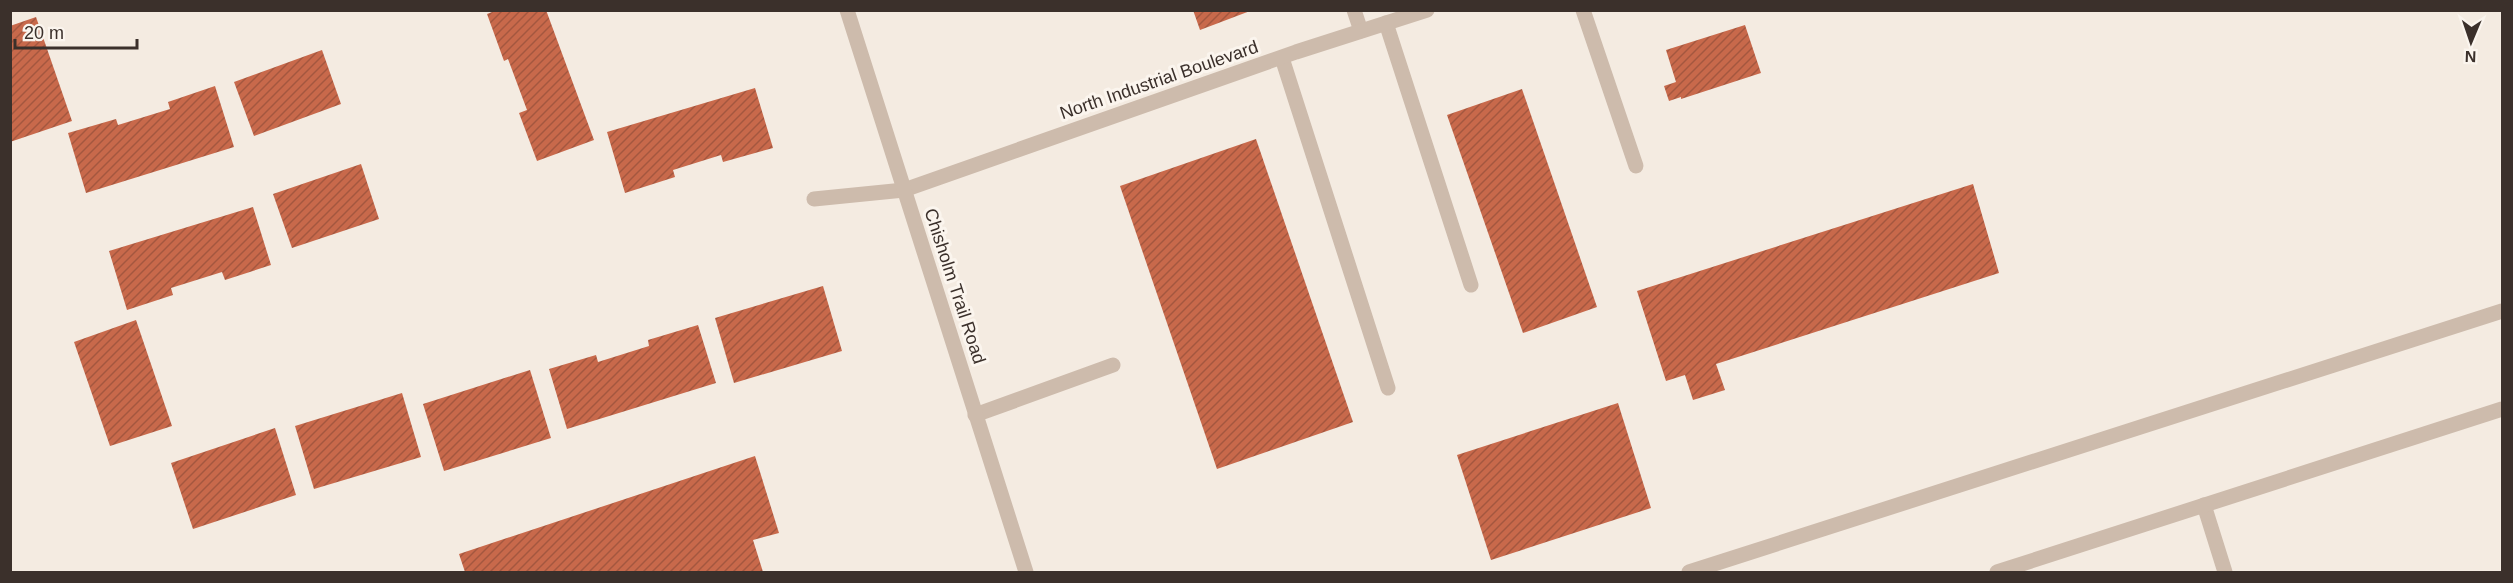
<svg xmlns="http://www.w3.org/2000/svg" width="2513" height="583" viewBox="0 0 2513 583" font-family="Helvetica,sans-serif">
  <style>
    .building { fill: url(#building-hatch) }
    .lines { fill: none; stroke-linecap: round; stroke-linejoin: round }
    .service { stroke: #cdbbac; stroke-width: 15 }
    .minor { stroke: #cdbbac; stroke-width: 15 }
    .tertiary { stroke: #cdbbac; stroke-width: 15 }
    .labels { text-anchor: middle; stroke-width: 6; stroke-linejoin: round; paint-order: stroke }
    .street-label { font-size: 18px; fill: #3b302b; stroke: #fbf5ee }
  </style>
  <defs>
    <pattern id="building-hatch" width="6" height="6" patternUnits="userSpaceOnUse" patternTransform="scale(1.5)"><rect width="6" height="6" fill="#c8694b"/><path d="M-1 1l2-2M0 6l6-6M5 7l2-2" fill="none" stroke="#a4573f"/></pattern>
  </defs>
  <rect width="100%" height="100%" fill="#f4ebe1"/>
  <g class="building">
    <polygon points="497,10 546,10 594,140 537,161 519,113 527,110 508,59 504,61 487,14"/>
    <polygon points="1193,10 1250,10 1250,11 1200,30"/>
    <polygon points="36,17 72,121 10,142 10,26"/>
    <polygon points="1745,25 1761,73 1681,99 1681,97 1669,101 1664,86 1676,82 1666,50"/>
    <polygon points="322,50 341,104 254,136 234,82"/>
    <polygon points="215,86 234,147 86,193 68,133 116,119 118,125 170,109 168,102"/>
    <polygon points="755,88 773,148 723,162 721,155 673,170 675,177 625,193 607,132"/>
    <polygon points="1522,89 1597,307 1523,333 1447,115"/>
    <polygon points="1256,139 1353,422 1217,469 1120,186"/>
    <polygon points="361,164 379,219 292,248 273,194"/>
    <polygon points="1973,184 1999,273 1716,364 1725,390 1693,400 1685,375 1666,381 1637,291"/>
    <polygon points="253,207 271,265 225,280 222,272 171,288 173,295 127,310 109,251"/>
    <polygon points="823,286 842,351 734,383 715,318"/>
    <polygon points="136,320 172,426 110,446 74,342"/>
    <polygon points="698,325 716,383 567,429 549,369 596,355 598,362 649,346 648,340"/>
    <polygon points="530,370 551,438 444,471 423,404"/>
    <polygon points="402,393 421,457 314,489 295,426"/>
    <polygon points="1618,403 1651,508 1491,560 1457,455"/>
    <polygon points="275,428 296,495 193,529 171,463"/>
    <polygon points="755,456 779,533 753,540 763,572 465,572 459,554"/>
  </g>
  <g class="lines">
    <g class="service">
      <polyline points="1354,10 1361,31"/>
      <polyline points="1583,10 1636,166"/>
      <polyline points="1386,23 1471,285"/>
      <polyline points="1282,58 1388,388"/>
      <polyline points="814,199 904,190"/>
      <polyline points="975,415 1113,365"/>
      <polyline points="2204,505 2225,572"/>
      <polyline points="1689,572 2502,311"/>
      <polyline points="1997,572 2502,409"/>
    </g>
    <polyline class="minor" points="904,190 1296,52 1427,10"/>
    <polyline class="tertiary" points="847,10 1026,572"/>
  </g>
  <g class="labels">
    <g class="street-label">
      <text transform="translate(1159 80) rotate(-19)" y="6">North Industrial Boulevard</text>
      <text transform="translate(955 286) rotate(72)" y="6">Chisholm Trail Road</text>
    </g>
  </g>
  <rect width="2513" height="583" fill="none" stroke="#3b302b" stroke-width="24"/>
  <g transform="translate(2471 42) rotate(182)" stroke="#fbf5ee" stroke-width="4.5" paint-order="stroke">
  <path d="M0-4.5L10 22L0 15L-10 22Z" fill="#3b302b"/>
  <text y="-9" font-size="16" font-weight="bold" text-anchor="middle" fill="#3b302b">N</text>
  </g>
  <path d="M15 39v9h122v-9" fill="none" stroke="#3b302b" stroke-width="3"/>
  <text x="24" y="39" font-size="18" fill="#3b302b" stroke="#fbf5ee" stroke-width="4.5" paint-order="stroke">20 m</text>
</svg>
